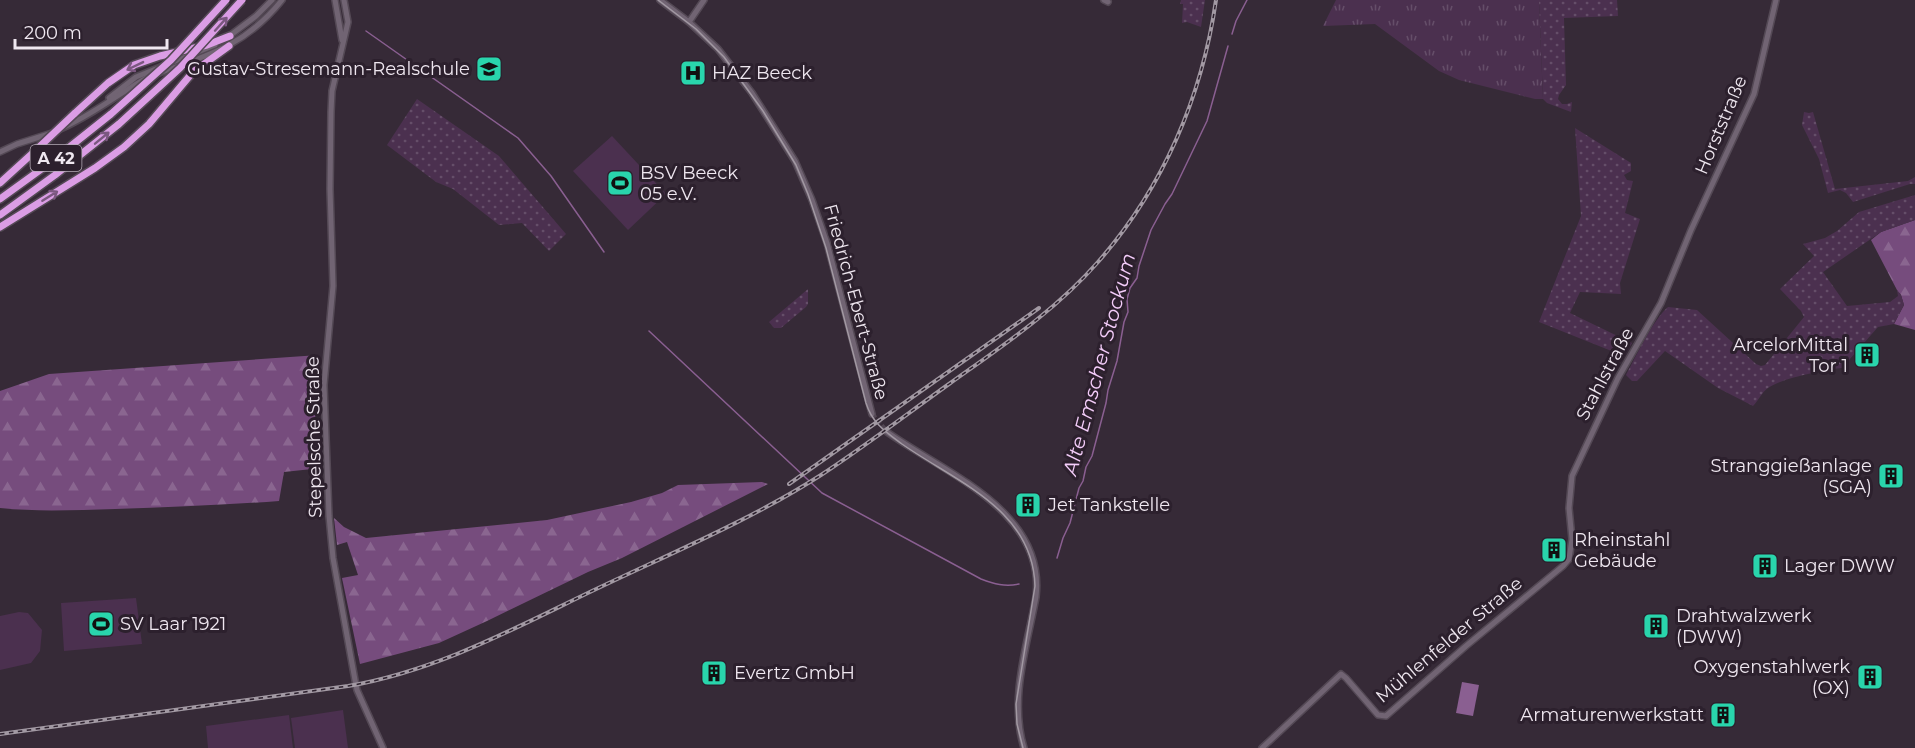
<svg xmlns="http://www.w3.org/2000/svg" width="1915" height="748" viewBox="0 0 1915 748" font-family="Montserrat,sans-serif">
  <style>
    .grass { fill: url(#grass-tufts) }
    .forest { fill: url(#forest-firs) }
    .park { fill: url(#park-dots) }
    .pitch { fill: #4b304f }
    .water { fill: #8a5f91 }
    .lines { fill: none; stroke-linecap: round; stroke-linejoin: round }
    .stream { stroke: #8a5f91; stroke-width: 1.5 }
    .secondary-tunnel { stroke: #524653; stroke-width: 5; stroke-dasharray: 5 2.5; stroke-linecap: butt }
    .secondary-casing { stroke: #544955; stroke-width: 8 }
    .highway-casing { stroke: #544955; stroke-width: 10 }
    .secondary { stroke: #716473; stroke-width: 5 }
    .highway { stroke: #db9de5; stroke-width: 7 }
    .tram { stroke: #a299a3; stroke-width: 1.5 }
    .rail-casing { stroke: #a299a3; stroke-width: 4 }
    .rail { stroke: #2c202d; stroke-width: 1.5; stroke-dasharray: 4.5; stroke-linecap: butt }
    .highway-bridge-casing { stroke: #544955; stroke-width: 10; stroke-linecap: butt }
    .highway-bridge { stroke: #db9de5; stroke-width: 7 }
    .oneway { stroke: #7b5880 }
    .labels { text-anchor: middle; stroke-width: 6; stroke-linejoin: round; paint-order: stroke }
    .shield { fill: #2c202d; stroke: #b4abb6; stroke-width: 1.5 }
    .shield-label { font-size: 16px; font-weight: bold; fill: #efe7f0 }
    .poi-label { font-size: 18px; fill: #efe7f0; stroke: #2c202d; text-anchor: start }
    .street-label { font-size: 18px; fill: #efe7f0; stroke: #2c202d }
    .water-label { font-size: 20px; font-style: italic; fill: #f4cdfa; stroke: #2c202d }
  </style>
  <defs>
    <pattern id="grass-tufts" width="24" height="20" patternUnits="userSpaceOnUse" patternTransform="scale(1.5)"><rect width="24" height="20" fill="#4b304f"/><path d="M3 7l-1-3M5 7V3M7 7l1-3M15 17l-1-3M17 17v-4M19 17l1-3" fill="none" stroke="#654e69"/></pattern>
    <pattern id="forest-firs" width="22" height="20" patternUnits="userSpaceOnUse" patternTransform="scale(1.5)"><rect width="22" height="20" fill="#764c7d"/><path d="M5 1l3.5 6h-7zM16 11l3.5 6h-7z" fill="#8a6690"/></pattern>
    <pattern id="park-dots" width="8" height="8" patternUnits="userSpaceOnUse" patternTransform="scale(1.5)"><rect width="8" height="8" fill="#4b304f"/><path d="M2 2h.1M6 6h.1" fill="none" stroke="#654e69" stroke-width="1.8" stroke-linecap="round"/></pattern>
  </defs>
  <rect width="100%" height="100%" fill="#362a37"/>
  <polygon class="grass" points="1336,0 1539,0 1543,99 1535,99 1459,80 1439,71 1375,24 1323,26"/>
  <g class="forest">
    <polygon points="1915,220 1915,330 1894,324 1904,305 1901,295 1897,290 1871,240 1881,232"/>
    <path d="M319,355L312,469L284,472L279,501C224,505 170,507 115,509C76,510 38,512 0,508V391L49,374Z"/>
    <polygon points="762,482 768,484 622,558 588,572 487,621 439,643 360,664 342,578 358,575 347,542 337,545 334,518 344,527 366,538 547,520 631,502 662,493 678,485"/>
  </g>
  <g class="park">
    <polygon points="1181,0 1205,0 1201,27 1187,22 1182,23 1183,4 1180,4"/>
    <polygon points="1539,0 1617,0 1618,16 1564,18 1566,85 1559,95 1558,99 1562,104 1567,104 1572,102 1571,112 1547,103 1543,99"/>
    <polygon points="417,99 499,156 566,234 549,251 522,223 499,225 453,189 436,182 387,145"/>
    <polygon points="1804,112 1809,113 1813,112 1835,189 1908,181 1915,177 1915,184 1910,184 1853,202 1846,193 1840,190 1828,193 1819,159 1802,125"/>
    <polygon points="1575,128 1631,163 1631,171 1624,175 1627,180 1633,181 1625,213 1640,219 1620,283 1621,294 1580,292 1570,313 1632,343 1624,356 1539,322 1581,216"/>
    <path d="M1915,195V220L1881,232L1823,272L1847,306L1890,302L1898,296L1897,290L1901,295L1904,305L1894,324L1878,327L1842,368C1824,370 1782,378 1768,388C1762,392 1758,401 1753,406L1718,388L1665,351L1637,381H1632L1626,375C1635,358 1654,318 1668,307L1697,310L1756,364L1761,366L1765,365L1804,317L1801,311L1780,289L1814,256L1803,244L1825,238L1837,231L1859,212Z"/>
    <polygon points="808,289 808,304 806,307 781,328 774,328 769,322"/>
  </g>
  <g class="pitch">
    <polygon points="612,136 666,194 628,230 573,171"/>
    <polygon points="136,598 142,644 64,651 61,603"/>
    <polygon points="19,612 28,613 42,630 40,651 31,663 0,670 0,616"/>
    <polygon points="343,710 348,748 295,748 291,718"/>
    <polygon points="289,715 293,748 208,748 206,726"/>
  </g>
  <polygon class="water" points="1462,682 1479,685 1473,716 1456,713"/>
  <g class="lines">
    <g class="stream">
      <polyline points="366,31 518,138 551,176 604,252"/>
      <polyline points="1232,34 1236,21 1247,0"/>
      <path d="M649,331L822,493L981,579C994,584 1005,587 1019,584"/>
      <polyline points="1057,558 1063,538 1070,523 1079,488 1083,481 1086,467 1092,456 1106,403 1108,390 1117,361 1124,322 1128,312 1127,299 1130,288 1137,278 1139,266 1151,230 1165,204 1172,194 1207,121 1228,46"/>
    </g>
    <polyline class="secondary-tunnel" points="872,414 887,432"/>
    <defs>
      <g id="secondary">
        <polyline points="335,0 342,40"/>
        <polyline points="344,0 348,22 332,91 331,112 330,189 333,286 324,385 329,516 333,558 355,680 357,690 383,748"/>
        <polyline points="660,0 689,22 718,49 752,93 795,161 812,200 827,243 872,414"/>
        <polyline points="1104,0 1108,2"/>
        <polyline points="689,22 704,0"/>
        <polyline points="228,37 256,16 272,0"/>
        <path d="M159,73C210,55 247,44 282,0"/>
        <polyline points="109,98 136,77 215,45"/>
        <path d="M60,129C93,115 119,93 150,76"/>
        <polyline points="0,152 17,144 52,133"/>
        <path d="M887,432C945,473 1046,511 1036,597C1027,646 1009,699 1024,748"/>
        <polyline points="1262,748 1341,674 1346,678 1378,715 1386,716 1466,646 1563,566 1569,559 1572,539 1569,508 1572,476 1618,378 1661,303 1691,230 1754,94 1776,0"/>
      </g>
      <g id="highway">
        <polyline points="74,114 108,83 134,65 160,56 207,45 230,36"/>
        <polyline points="0,183 35,151"/>
        <polyline points="0,199 47,165 111,114"/>
        <polyline points="0,215 55,175 119,124"/>
        <polyline points="0,227 95,168 124,147 149,124 193,72 229,46"/>
      </g>
    </defs>
    <use href="#secondary" class="secondary-casing"/>
    <use href="#highway" class="highway-casing"/>
    <use href="#secondary" class="secondary"/>
    <use href="#highway" class="highway"/>
    <path class="tram" d="M658,0L696,29L724,57L763,111L796,165L808,194L826,248L866,403C872,423 886,432 902,444C956,482 1033,509 1035,586L1016,704L1017,724L1023,748"/>
    <defs>
      <g id="rail">
        <polyline points="789,484 1039,308"/>
        <path d="M0,734L348,686C436,671 513,629 592,591C667,555 751,520 821,475C865,446 907,414 949,384C1002,346 1055,311 1098,262C1163,188 1202,97 1216,0"/>
      </g>
    </defs>
    <use href="#rail" class="rail-casing"/>
    <use href="#rail" class="rail"/>
    <defs>
      <g id="highway-bridge">
        <polyline points="111,114 171,60 226,0"/>
        <polyline points="119,124 180,68 242,0"/>
        <polyline points="35,151 74,114"/>
      </g>
    </defs>
    <use href="#highway-bridge" class="highway-bridge-casing"/>
    <use href="#highway-bridge" class="highway-bridge"/>
  </g>
  <defs><path id="oneway-shaft" d="M-6 0H5M1.5-3L5.5 0L1.5 3" fill="none" stroke-width="1.6" stroke-linecap="round" stroke-linejoin="round" transform="scale(1.5)"/></defs>
  <g class="oneway">
    <use href="#oneway-shaft" transform="translate(221 24) rotate(-48)"/>
    <use href="#oneway-shaft" transform="translate(135 66) rotate(154)"/>
    <use href="#oneway-shaft" transform="translate(102 138) rotate(-39)"/>
    <use href="#oneway-shaft" transform="translate(50 196) rotate(-32)"/>
  </g>
  <defs>
    <symbol id="school-square" viewBox="-11 -11 22 22"><rect x="-9" y="-9" width="18" height="18" rx="4" fill="#29d5ac" stroke="#2c202d"/><path d="M0-5L7-2L0 1L-7-2ZM-4 1L0 2.5L4 1V4Q0 6-4 4Z" fill="#111"/></symbol>
    <symbol id="hospital-square" viewBox="-11 -11 22 22"><rect x="-9" y="-9" width="18" height="18" rx="4" fill="#29d5ac" stroke="#2c202d"/><path d="M-5-5h3v3.5h4V-5h3V5h-3V1.5h-4V5h-3Z" fill="#111"/></symbol>
    <symbol id="stadium-square" viewBox="-11 -11 22 22"><rect x="-9" y="-9" width="18" height="18" rx="4" fill="#29d5ac" stroke="#2c202d"/><path d="M0-5a6.5 5 0 1 0 0 10a6.5 5 0 1 0 0-10ZM-3.5-1.8h7v3.6h-7Z" fill="#111"/></symbol>
    <symbol id="building-square" viewBox="-11 -11 22 22"><rect x="-9" y="-9" width="18" height="18" rx="4" fill="#29d5ac" stroke="#2c202d"/><path d="M-4-6H4V6H1V3H-1V6H-4ZM-2.5-4.3h1.7v1.8h-1.7ZM.8-4.3h1.7v1.8H.8ZM-2.5-1h1.7V.8h-1.7ZM.8-1h1.7V.8H.8Z" fill="#111"/></symbol>
  </defs>
  <g fill-rule="evenodd">
    <use href="#school-square" x="474" y="54" width="30" height="30"/>
    <use href="#hospital-square" x="678" y="58" width="30" height="30"/>
    <use href="#stadium-square" x="605" y="168" width="30" height="30"/>
    <use href="#building-square" x="1852" y="340" width="30" height="30"/>
    <use href="#building-square" x="1876" y="461" width="30" height="30"/>
    <use href="#building-square" x="1013" y="490" width="30" height="30"/>
    <use href="#building-square" x="1539" y="535" width="30" height="30"/>
    <use href="#building-square" x="1750" y="551" width="30" height="30"/>
    <use href="#stadium-square" x="86" y="609" width="30" height="30"/>
    <use href="#building-square" x="1641" y="611" width="30" height="30"/>
    <use href="#building-square" x="699" y="658" width="30" height="30"/>
    <use href="#building-square" x="1855" y="662" width="30" height="30"/>
    <use href="#building-square" x="1708" y="700" width="30" height="30"/>
  </g>
  <g class="labels">
    <rect class="shield" x="30.5" y="145" width="51" height="26" rx="4.5"/>
    <g class="shield-label">
      <text x="56" y="164">A 42</text>
    </g>
    <g class="poi-label">
      <text x="470" y="75" text-anchor="end">Gustav-Stresemann-Realschule</text>
      <text x="712" y="79">HAZ Beeck</text>
      <text x="640" y="179">BSV Beeck<tspan x="640" dy="21">05 e.V.</tspan></text>
      <text x="1848" y="351" text-anchor="end">ArcelorMittal<tspan x="1848" dy="21">Tor 1</tspan></text>
      <text x="1872" y="472" text-anchor="end">Stranggießanlage<tspan x="1872" dy="21">(SGA)</tspan></text>
      <text x="1048" y="511">Jet Tankstelle</text>
      <text x="1574" y="546">Rheinstahl<tspan x="1574" dy="21">Gebäude</tspan></text>
      <text x="1784" y="572">Lager DWW</text>
      <text x="1676" y="622">Drahtwalzwerk<tspan x="1676" dy="21">(DWW)</tspan></text>
      <text x="120" y="630">SV Laar 1921</text>
      <text x="1850" y="673" text-anchor="end">Oxygenstahlwerk<tspan x="1850" dy="21">(OX)</tspan></text>
      <text x="734" y="679">Evertz GmbH</text>
      <text x="1704" y="721" text-anchor="end">Armaturenwerkstatt</text>
    </g>
    <g class="street-label">
      <text transform="translate(1721 125) rotate(-67)" y="6">Horststraße</text>
      <text transform="translate(856 302) rotate(75)" y="6">Friedrich-Ebert-Straße</text>
      <text transform="translate(1605 374) rotate(-62)" y="6">Stahlstraße</text>
      <text transform="translate(314 437) rotate(-91)" y="6">Stepelsche Straße</text>
      <text transform="translate(1449 640) rotate(-40)" y="6">Mühlenfelder Straße</text>
    </g>
    <g class="water-label">
      <text transform="translate(1099 364) rotate(-75)" y="7">Alte Emscher Stockum</text>
    </g>
  </g>
  <path d="M15 39v9h152v-9" fill="none" stroke="#efe7f0" stroke-width="3"/>
  <text x="24" y="39" font-size="18" fill="#efe7f0" stroke="#2c202d" stroke-width="4.5" paint-order="stroke">200 m</text>
</svg>
